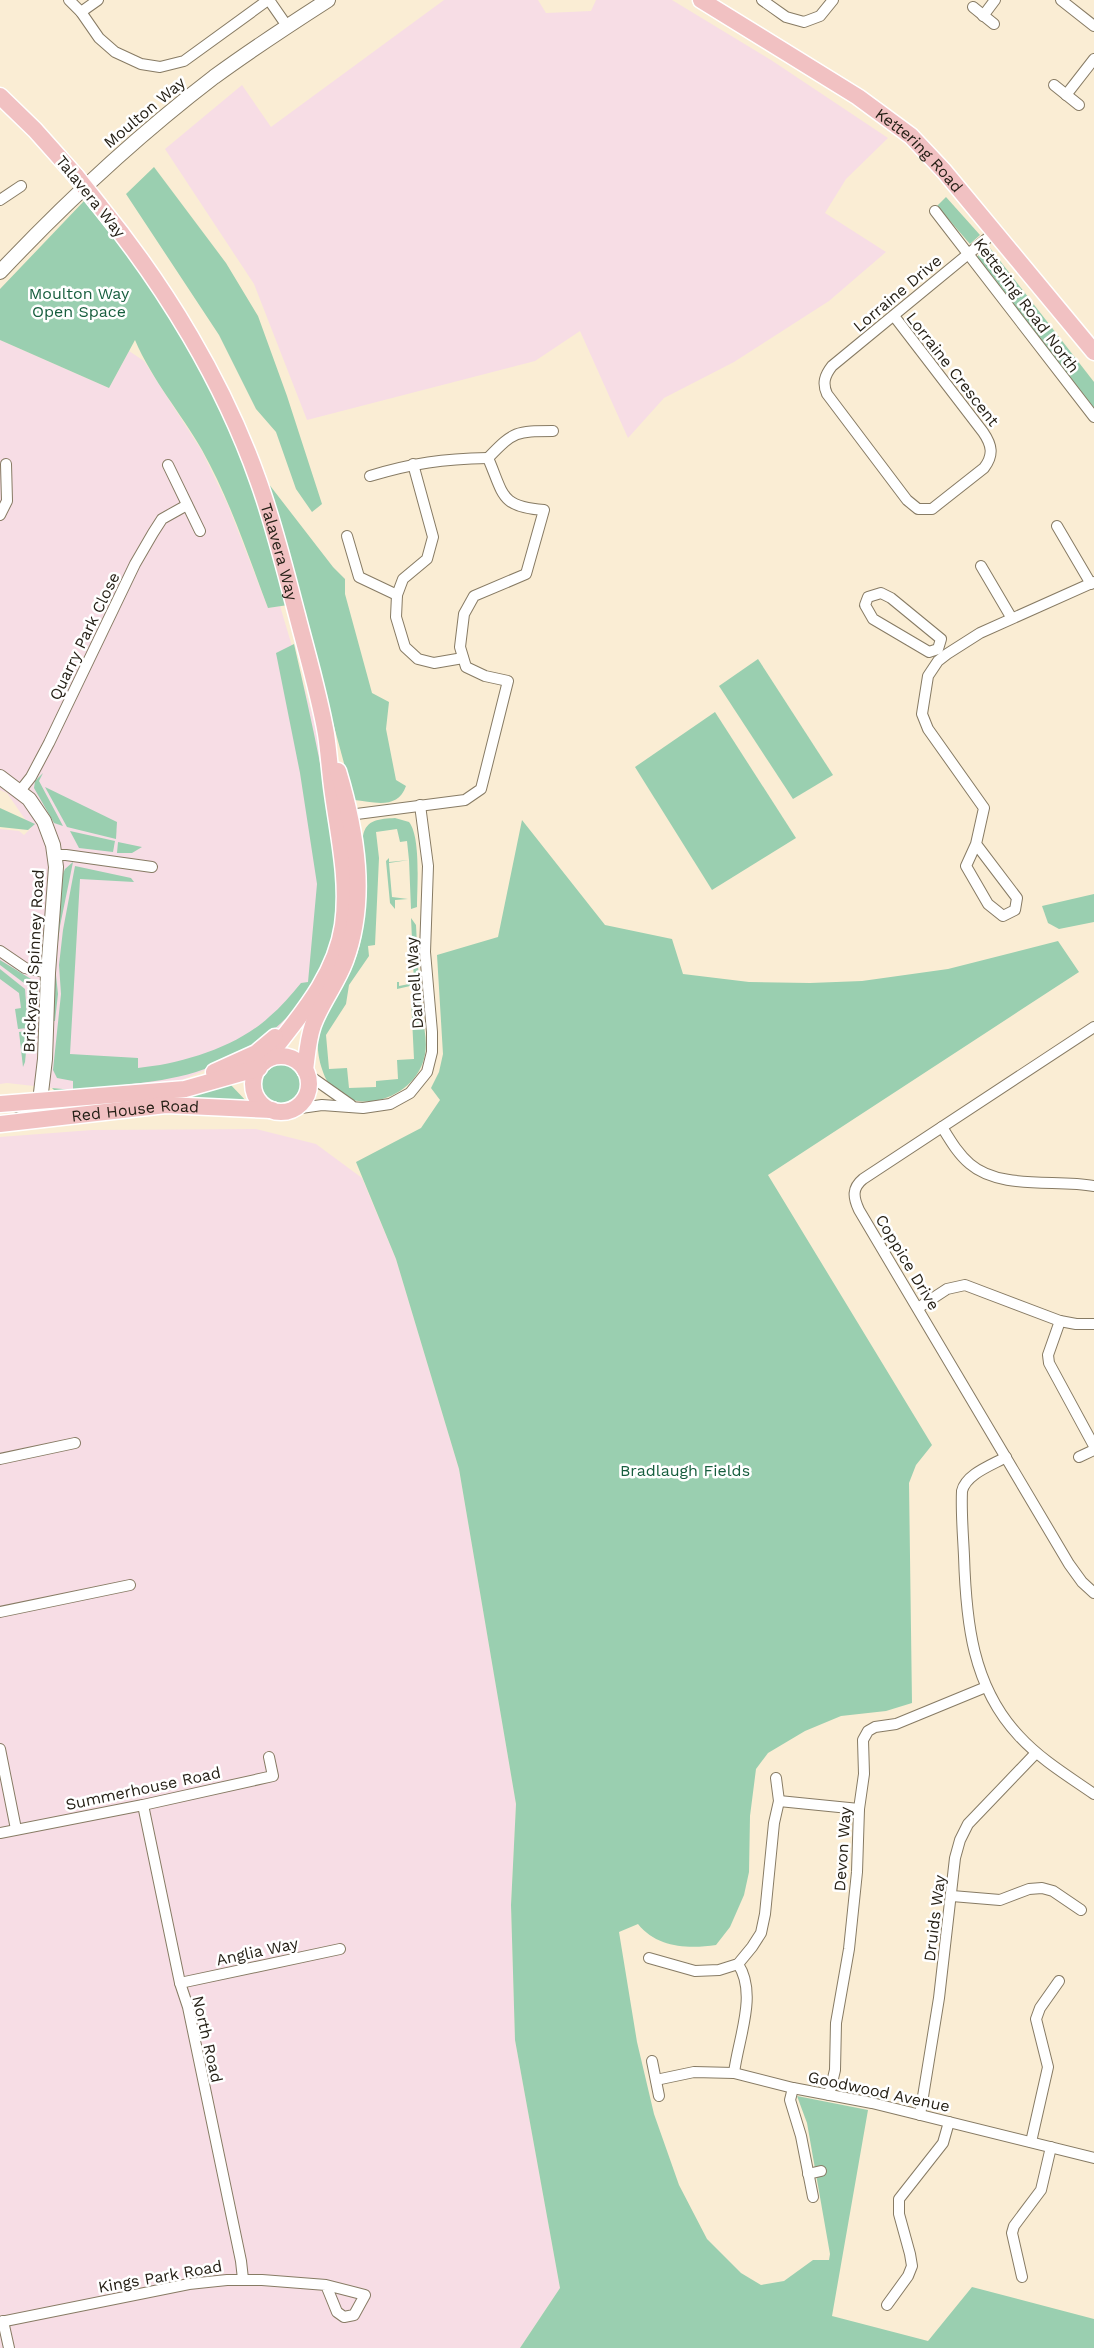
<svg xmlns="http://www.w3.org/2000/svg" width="1094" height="2348" viewBox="0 0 1094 2348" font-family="'Work Sans',sans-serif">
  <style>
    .industrial { fill: #f7dde5 }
    .green { fill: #9acfb0 }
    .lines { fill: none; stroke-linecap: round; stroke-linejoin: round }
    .minor-casing { stroke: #877b64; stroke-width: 12 }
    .tertiary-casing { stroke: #877b64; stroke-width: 16 }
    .primary-casing { stroke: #fff; stroke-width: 19 }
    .minor { stroke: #fff; stroke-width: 10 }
    .tertiary { stroke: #fff; stroke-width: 14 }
    .primary { stroke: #f1c1c2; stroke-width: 16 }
    .primary-bridge-casing { stroke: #fff; stroke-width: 19; stroke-linecap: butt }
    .primary-bridge { stroke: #f1c1c2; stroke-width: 16 }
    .labels { text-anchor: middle; stroke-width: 5; stroke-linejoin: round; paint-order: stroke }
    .street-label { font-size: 16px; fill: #262117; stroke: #fff }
    .park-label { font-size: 16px; fill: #175e3e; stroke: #fff }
  </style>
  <rect width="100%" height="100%" fill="#faedd4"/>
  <g class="industrial">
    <polygon points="444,0 538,0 546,13 591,11 596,0 672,0 771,60 888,138 846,179 825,213 886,252 829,301 734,362 664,398 628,438 580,331 535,361 307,420 254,284 165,149 242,85 271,127"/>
    <polygon points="0,340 109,388 129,351 144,361 202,451 228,505 268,608 280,606 315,723 339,872 300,1013 253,1050 160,1089 116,1095 7,1083 0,1084 0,829 19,831 24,835 31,828 7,793 0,790"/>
    <polygon points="256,1129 316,1144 362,1178 396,1259 459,1469 516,1804 511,1905 515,2040 560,2288 520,2348 0,2348 0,1137 92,1130"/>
  </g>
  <g class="green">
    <polygon points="154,167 226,263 258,316 287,396 322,504 312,512 296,489 276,432 256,409 219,335 126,194"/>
    <polygon points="946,197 980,235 970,244 937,206"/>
    <path d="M84,201L146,279L208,383L231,432L259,502L288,605L268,608C248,555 230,500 202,450C181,413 152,380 135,340L109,388L0,340V289Z"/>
    <polygon points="990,248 1094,382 1094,408 976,257"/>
    <path d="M268,483L333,567L345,579V594L372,693L389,702L386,729L396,780L406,786C398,810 374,802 354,800Z"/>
    <path d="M294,644C308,705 322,767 332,829C337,858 344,894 338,923C323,997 266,1049 196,1072C151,1086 104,1084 58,1094L52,1088L73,1090V1081L57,1078L53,1070L61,994L59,965L63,930L75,866L131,878L134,882L80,879L70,1054L138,1058V1068C181,1064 237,1047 269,1017C281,1007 291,995 301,983L308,982L317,884L300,773L276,653Z"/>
    <polygon points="758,659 833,775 793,799 719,686"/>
    <polygon points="715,712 796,838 712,890 635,767"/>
    <polygon points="43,773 39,781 63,826 54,823 34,788 35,781"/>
    <polygon points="45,787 117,822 116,839 67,827"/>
    <polygon points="0,808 35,824 28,830 0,827"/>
    <path d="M395,818L409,822C421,837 417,887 417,907L411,909L409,860L389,863L392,897L408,899L395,900V909L390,903L386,861L389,858V862L409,860L407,841L400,842L397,829L376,832L379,858L375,945L368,946L369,956L349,985L346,1004L326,1035L329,1069L347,1068L349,1088L376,1087V1081L398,1079L397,1060L414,1059L411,998L420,1002C422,1022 430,1042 423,1062C408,1106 337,1120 322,1069C318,1058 316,1040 319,1028C322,1017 330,1008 336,998C347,980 357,960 361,939C368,905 365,870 363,836C366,819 380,819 395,818Z"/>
    <path d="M522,820L605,925L672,939L683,974L749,982L810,983L862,981L948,969L1058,941L1079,972L768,1175L932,1445L916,1465L909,1483L912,1703L886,1711L841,1716L805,1731L768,1753L756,1769L750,1816L749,1872L744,1895L730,1927L716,1945C689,1949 657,1948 638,1924L619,1932L637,2042L654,2114L679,2185L707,2239L741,2273L761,2285L784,2281L813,2260H829L830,2254L807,2123L797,2096L868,2110L832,2316L928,2341L972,2287L1094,2319V2348H520L560,2288L515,2040L511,1905L516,1804L459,1469L396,1259L356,1162L421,1128L440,1100L431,1088L439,1072L443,1054L437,955L498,937Z"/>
    <polygon points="70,831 115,841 113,852 79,848"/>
    <polygon points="118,842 142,847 132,853 117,853"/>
    <polygon points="73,862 60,926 55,966 58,994 55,1021 53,1021 55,990 53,966 62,876 65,869"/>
    <polygon points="1094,894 1094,922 1059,929 1048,923 1042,906"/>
    <polygon points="411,918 416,925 419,984 397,989 397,982 399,982 399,986 414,983"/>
    <polygon points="0,960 31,979 28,986 0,965"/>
    <polygon points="0,969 25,989 28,1028 18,1029 15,1009 21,1008 19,993 0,979"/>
    <polygon points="35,984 38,991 36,1021 32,1022 30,992"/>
    <polygon points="28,1031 25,1062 23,1067 19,1032"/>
    <circle cx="282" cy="1084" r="21"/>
    <polygon points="228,1082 250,1105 186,1100 185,1093"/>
  </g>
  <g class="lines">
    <defs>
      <g id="minor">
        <polyline points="69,0 81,12 99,38 115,52 141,64 160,67 184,61 268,0"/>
        <polyline points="269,0 287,26"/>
        <polyline points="762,0 786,17 804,22 820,16 833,0"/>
        <polyline points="1061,0 1094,26"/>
        <polyline points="973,7 994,24"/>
        <polyline points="81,12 98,0"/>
        <polyline points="983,16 995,0"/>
        <polyline points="1054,85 1079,105"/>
        <polyline points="1066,95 1094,59"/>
        <polyline points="0,200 21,186"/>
        <polyline points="935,211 1094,417"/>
        <path d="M894,316L983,432C992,445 994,455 984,468L932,509H918L907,500L827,394C822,383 825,375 832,366L995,232"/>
        <polyline points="413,464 433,537 427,559 403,579 397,595 396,617 405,647 418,659 434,663 463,658"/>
        <polyline points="168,465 200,531"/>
        <path d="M370,476C413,463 443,459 488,458"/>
        <polyline points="0,515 7,501 6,464"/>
        <polyline points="1057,526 1091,584"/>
        <polyline points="347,536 359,577 397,595"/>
        <polyline points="981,566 1011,617"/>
        <polygon points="881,593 891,598 941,639 938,649 929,652 873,619 865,605 868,597"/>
        <polyline points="20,791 31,777 49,743 135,564 153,533 162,519 187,505"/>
        <path d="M349,815L465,800L481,789L508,681L485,676L466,667L460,647L464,614L474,596L526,574L544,510C500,507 504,495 488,458C514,431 516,431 553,431"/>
        <polyline points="976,844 966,866 988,904 1003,916 1015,910 1017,898 976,844 984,808 928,729 922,714 928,676 938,661 947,654 980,633 1094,582"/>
        <polyline points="55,855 66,855 152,867"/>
        <polyline points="0,951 25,968 48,973"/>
        <path d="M1094,1027L863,1179C852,1188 853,1197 859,1210L1069,1564L1082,1582L1094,1593"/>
        <polyline points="307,1074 351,1105"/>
        <polyline points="294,1109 322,1105 363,1108 390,1104 410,1093 427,1072 432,1052 432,1032 425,952 428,866 420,805"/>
        <path d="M942,1127C950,1140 958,1154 970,1164C1000,1190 1056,1179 1094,1186"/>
        <polyline points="918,1308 947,1289 965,1285 1060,1321 1076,1324 1094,1324"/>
        <polyline points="1060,1321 1048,1355 1049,1363 1094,1446"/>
        <path d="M1006,1457C992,1465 966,1474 962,1491C961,1513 963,1534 964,1556C966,1621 972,1686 1019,1736C1040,1759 1068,1776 1094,1794"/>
        <polyline points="1079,1457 1094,1450"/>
        <polyline points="0,1459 75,1443"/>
        <polyline points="0,1612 130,1585"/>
        <polyline points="0,1749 16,1829"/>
        <polyline points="779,1801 859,1809"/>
        <polyline points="143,1805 180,1983 188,2007 241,2261 243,2279"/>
        <polyline points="0,1833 143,1805 273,1776 269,1757"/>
        <polyline points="952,1896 1000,1900 1029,1889 1042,1888 1053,1891 1081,1910"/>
        <polyline points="649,1958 695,1971 719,1970 738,1964 752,1947 761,1933 765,1914 774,1823 779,1801 776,1778"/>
        <polyline points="180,1983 340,1949"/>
        <polyline points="652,2061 659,2096"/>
        <path d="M734,2073C738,2039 758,1994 738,1964"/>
        <polyline points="656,2080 694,2072 734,2073 793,2088 872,2103 1094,2158"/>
        <polyline points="793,2088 790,2100 801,2136 813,2197"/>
        <polyline points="829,2095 835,2070 836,2023 849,1949 857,1872 859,1809 864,1774 863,1740 868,1731 875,1727 896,1724 986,1687"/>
        <polyline points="920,2115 939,1998 955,1858 960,1840 968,1824 1036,1753"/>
        <polyline points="1031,2142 1048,2067 1036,2019 1040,2008 1059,1981"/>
        <polyline points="808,2174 821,2171"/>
        <polyline points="1022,2277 1012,2233 1014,2226 1041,2190 1051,2147"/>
        <polyline points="887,2305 908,2276 912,2266 910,2254 899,2214 899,2199 943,2143 949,2122"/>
        <polyline points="3,2321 9,2348"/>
        <polyline points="0,2322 189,2284 227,2280 262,2280 326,2285 365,2295 354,2315 344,2317 337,2312 326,2285"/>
      </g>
      <g id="tertiary">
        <path d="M0,272C66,202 137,136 214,77C251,50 289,25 328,0"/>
        <polyline points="0,777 29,799 44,821 53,845 56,867 48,973 45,1059 40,1101 30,1115 18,1120"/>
      </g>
      <g id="primary">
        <path id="s1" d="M701,0L858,97L911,136L944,171L1094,352"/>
        <polyline points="0,96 35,130 76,176"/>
        <path id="s2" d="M99,205C165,286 223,381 258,480C274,524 285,570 297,615C307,654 319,694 326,734C329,754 330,774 333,794C339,838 349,881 343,925C335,979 296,1020 264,1062"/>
        <circle cx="281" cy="1084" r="28"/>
        <path d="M305,1070C307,1055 308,1039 313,1025C321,1003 337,983 345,961C368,899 356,831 338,771"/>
        <polyline points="214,1072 256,1053 275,1037"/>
        <polyline points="0,1104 185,1089 259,1068"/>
        <path id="s3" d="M0,1124L166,1105L272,1110"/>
      </g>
    </defs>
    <use href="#minor" class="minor-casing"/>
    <use href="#tertiary" class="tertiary-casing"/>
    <use href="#primary" class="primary-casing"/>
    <use href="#minor" class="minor"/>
    <use href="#tertiary" class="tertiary"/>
    <use href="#primary" class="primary"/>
    <defs>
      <polyline id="primary-bridge" points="76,176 99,205"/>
    </defs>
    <use href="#primary-bridge" class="primary-bridge-casing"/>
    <use href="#primary-bridge" class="primary-bridge"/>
  </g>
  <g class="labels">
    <g class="street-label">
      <text transform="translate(144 112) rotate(-40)" y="6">Moulton Way</text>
      <text dy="6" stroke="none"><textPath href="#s1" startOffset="266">Kettering Road</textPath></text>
      <text transform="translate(91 196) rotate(51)" y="6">Talavera Way</text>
      <text transform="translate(897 293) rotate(-40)" y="6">Lorraine Drive</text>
      <text transform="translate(1027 305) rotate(53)" y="6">Kettering Road North</text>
      <text transform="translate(953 369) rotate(52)" y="6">Lorraine Crescent</text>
      <text dy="6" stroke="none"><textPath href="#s2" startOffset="394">Talavera Way</textPath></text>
      <text transform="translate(84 636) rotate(-64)" y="6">Quarry Park Close</text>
      <text transform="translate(33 961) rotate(-87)" y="6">Brickyard Spinney Road</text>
      <text transform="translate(414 983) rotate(-94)" y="6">Darnell Way</text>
      <text dy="6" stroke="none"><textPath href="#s3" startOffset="136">Red House Road</textPath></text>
      <text transform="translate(908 1262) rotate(59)" y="6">Coppice Drive</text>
      <text transform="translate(143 1788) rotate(-12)" y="6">Summerhouse Road</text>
      <text transform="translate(842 1849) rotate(-86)" y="6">Devon Way</text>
      <text transform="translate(934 1918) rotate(-83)" y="6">Druids Way</text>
      <text transform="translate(257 1951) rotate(-12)" y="6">Anglia Way</text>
      <text transform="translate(208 2039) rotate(77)" y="6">North Road</text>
      <text transform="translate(879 2091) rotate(12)" y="6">Goodwood Avenue</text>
      <text transform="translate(160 2276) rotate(-10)" y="6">Kings Park Road</text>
    </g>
    <g class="park-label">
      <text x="79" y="299">Moulton Way<tspan x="79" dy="18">Open Space</tspan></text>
      <text x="685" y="1476">Bradlaugh Fields</text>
    </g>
  </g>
</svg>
